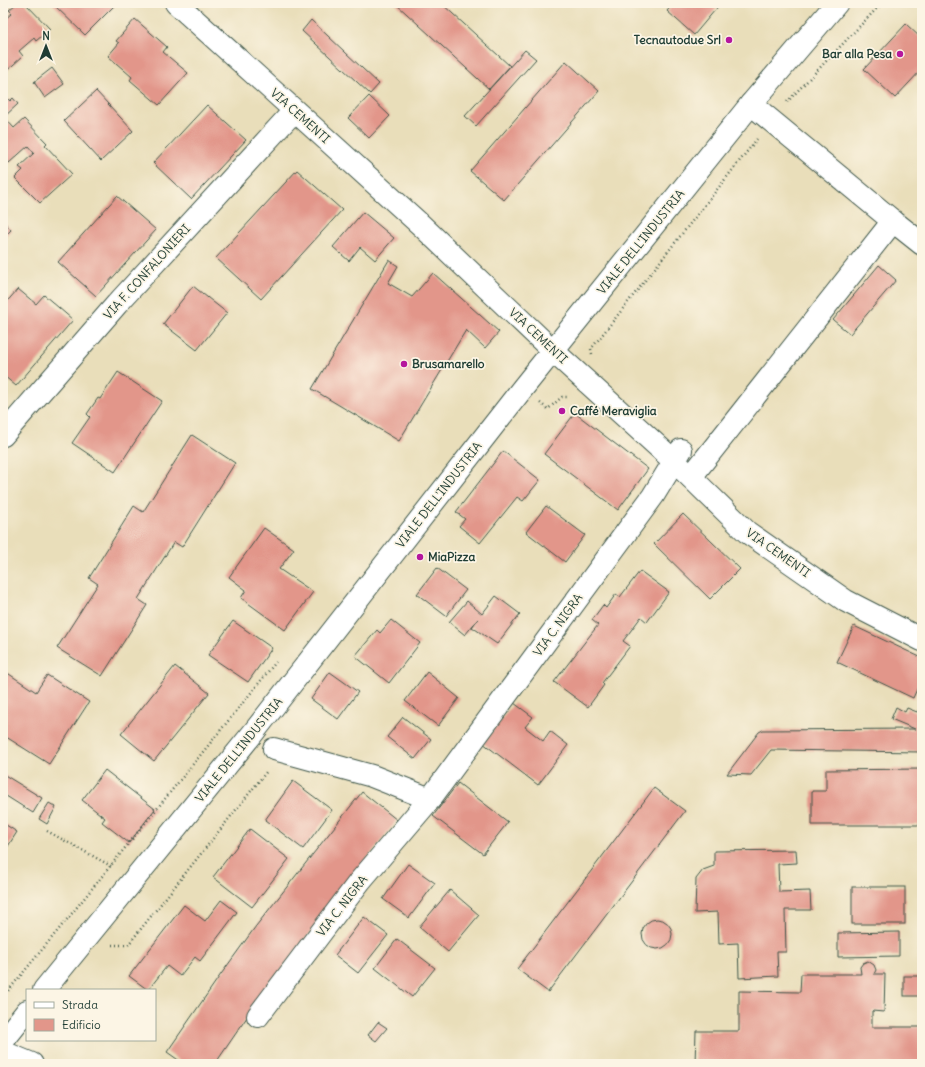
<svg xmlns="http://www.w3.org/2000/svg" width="925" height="1067" viewBox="0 0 925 1067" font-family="Delius,sans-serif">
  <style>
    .building { fill: #e2968a }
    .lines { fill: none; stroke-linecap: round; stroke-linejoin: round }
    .minor-casing { stroke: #3d5548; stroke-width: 24 }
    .major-casing { stroke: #3d5548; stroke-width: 24 }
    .path { stroke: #3d5548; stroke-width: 2.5; stroke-dasharray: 1 3; stroke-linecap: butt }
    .minor { stroke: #fff; stroke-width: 22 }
    .major { stroke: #fff; stroke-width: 22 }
    .poi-dot { fill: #b5179e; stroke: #fcf5e5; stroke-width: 1.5 }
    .labels { text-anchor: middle; stroke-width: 3.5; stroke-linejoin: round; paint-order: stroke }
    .poi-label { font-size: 12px; font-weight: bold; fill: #1f3d34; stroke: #fcf5e5; text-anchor: start }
    .street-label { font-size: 12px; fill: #1f3d34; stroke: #fcf5e5 }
  </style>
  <rect width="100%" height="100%" fill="#fcf5e5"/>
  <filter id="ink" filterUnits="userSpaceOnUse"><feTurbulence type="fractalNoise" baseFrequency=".025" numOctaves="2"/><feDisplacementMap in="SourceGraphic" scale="8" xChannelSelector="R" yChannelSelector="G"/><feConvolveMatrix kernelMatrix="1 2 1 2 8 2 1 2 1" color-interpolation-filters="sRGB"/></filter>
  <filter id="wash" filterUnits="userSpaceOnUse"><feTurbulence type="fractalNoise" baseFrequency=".012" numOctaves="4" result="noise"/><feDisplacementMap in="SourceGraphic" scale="16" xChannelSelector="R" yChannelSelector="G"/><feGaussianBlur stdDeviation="0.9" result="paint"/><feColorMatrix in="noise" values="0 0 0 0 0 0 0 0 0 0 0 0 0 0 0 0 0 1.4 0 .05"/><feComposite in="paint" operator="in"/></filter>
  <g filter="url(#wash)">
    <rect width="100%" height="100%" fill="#e9deba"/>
    <g id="blocks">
      <g class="building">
        <polygon points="17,3 25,3 50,29 36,41 34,38 19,51 23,56 3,74 3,21 12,13 9,10"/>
        <polygon points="52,3 111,3 114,6 85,35"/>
        <polygon points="395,3 441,3 510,66 489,89"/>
        <polygon points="674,3 721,3 694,35 667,11"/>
        <polygon points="135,19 167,47 163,52 188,73 159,105 130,80 132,77 108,56 119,43 116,41"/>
        <polygon points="311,20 379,84 370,94 302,31"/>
        <polygon points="906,24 922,39 922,69 895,98 864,69"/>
        <polygon points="525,50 536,59 476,126 465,116"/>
        <polygon points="566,61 599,91 504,200 470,171"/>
        <polygon points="52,68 64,84 45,98 34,82"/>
        <polygon points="96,91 133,131 101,161 64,121"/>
        <polygon points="3,94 10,101 13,98 18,104 4,117 14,128 24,119 47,143 45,145 72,174 40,203 15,178 23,170 19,167 34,153 28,146 9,163 3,156"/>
        <polygon points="369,96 390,116 369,138 348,118"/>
        <polygon points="207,105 246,140 191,199 153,163"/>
        <polygon points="297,170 342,210 261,299 216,258"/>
        <polygon points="117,196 156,230 96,296 58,262"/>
        <polygon points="363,212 394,238 375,260 360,247 349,261 333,247"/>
        <polygon points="3,221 11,230 3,238"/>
        <polygon points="389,260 398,266 388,283 412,297 433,273 499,332 485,348 466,330 399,441 312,389"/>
        <polygon points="879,265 896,280 850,334 833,320"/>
        <polygon points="193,286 227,313 197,350 163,324"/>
        <polygon points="18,289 36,304 44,295 73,320 16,386 3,375 3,306"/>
        <polygon points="118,372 162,401 115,472 72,443 90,417 87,414 98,398 100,399"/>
        <polygon points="575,413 648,469 618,510 544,454"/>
        <polygon points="192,435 235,463 182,547 174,542 138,599 147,605 102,676 57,648 98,584 89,578 134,506 143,512"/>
        <polygon points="503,451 540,480 523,501 517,497 480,543 459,526 465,519 456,512"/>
        <polygon points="546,506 585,535 565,562 526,532"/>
        <polygon points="683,514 740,569 710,599 654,544"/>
        <polygon points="264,528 294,549 279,569 313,592 285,630 241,598 246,590 229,577"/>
        <polygon points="437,568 466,590 446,616 417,594"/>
        <polygon points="640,571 669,592 647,622 641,617 623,641 630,646 602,683 604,685 588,707 554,682 598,625 592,620 603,605 606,608 616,594 620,597"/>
        <polygon points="496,596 520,614 497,644 472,627 478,619 465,635 449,622 467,601 482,614"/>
        <polygon points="391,620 420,643 389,683 355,656 377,630 380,633"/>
        <polygon points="233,621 272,648 248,682 208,655"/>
        <polygon points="854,626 922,658 922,678 913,698 837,662"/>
        <polygon points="175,666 209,693 154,761 121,734"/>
        <polygon points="3,670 36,692 47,675 89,702 49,764 3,735"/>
        <polygon points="330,672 358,692 338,719 311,699"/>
        <polygon points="427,672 459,698 438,726 405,701"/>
        <polygon points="514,703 533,717 525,727 543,741 550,731 568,745 538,785 483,743"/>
        <polygon points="896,707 905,712 907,708 917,712 919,709 922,710 922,752 771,750 751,775 727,774 759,732 763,730 915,729 891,719"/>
        <polygon points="403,717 431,739 415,759 387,737"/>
        <polygon points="922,769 922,825 812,825 812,791 826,791 826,770"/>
        <polygon points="105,770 155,809 129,843 102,822 105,818 82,800"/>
        <polygon points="3,774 42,798 33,813 3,794"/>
        <polygon points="293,781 332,810 303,849 265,820"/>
        <polygon points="458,783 508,822 483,854 433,816"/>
        <polygon points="654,788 685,811 548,992 517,969"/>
        <polygon points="362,792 397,820 256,1004 215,1064 184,1064 167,1052 219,977 256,926"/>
        <polygon points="49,803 56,807 47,824 39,819"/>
        <polygon points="3,823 17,832 3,854"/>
        <polygon points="250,829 289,859 252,907 213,877"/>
        <polygon points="796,850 797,863 778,864 779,892 810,891 811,910 785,910 786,952 777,952 778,976 739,978 738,943 719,944 718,912 695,913 696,879 703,870 714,866 714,851"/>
        <polygon points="408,864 435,883 409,918 383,899"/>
        <rect x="852" y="887" width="53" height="37"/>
        <polygon points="450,890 479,915 448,952 419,927"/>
        <polygon points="221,900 237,912 200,961 195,957 180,976 167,966 148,990 129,976 184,905 205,921"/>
        <polygon points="364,917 388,935 358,973 335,955"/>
        <circle cx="657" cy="934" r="15"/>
        <polygon points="899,932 899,956 838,957 838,933"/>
        <polygon points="397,939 435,968 412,997 375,968"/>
        <polygon points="868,961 874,965 876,970 874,974 885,974 884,1012 872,1011 872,1027 922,1027 922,1064 695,1064 696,1031 739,1031 739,991 800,992 801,974 861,974 860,967 863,963"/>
        <rect x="904" y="976" width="18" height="20"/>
        <polygon points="378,1022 387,1028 376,1041 368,1035"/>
      </g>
    </g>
  </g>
  <g filter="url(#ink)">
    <use href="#blocks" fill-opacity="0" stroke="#3d5548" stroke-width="1"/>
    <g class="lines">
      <defs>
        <g id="minor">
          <polyline points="176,3 422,226 553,351 674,461 747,532 846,601 922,640"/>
          <polyline points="893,221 922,244"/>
          <polyline points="3,435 117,304 294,111"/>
          <polyline points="691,477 893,221 751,104"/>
          <polyline points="274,749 372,776 430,799"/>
          <polyline points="258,1016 360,881 430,799 653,496 681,450"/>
          <polyline points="3,1052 32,1064"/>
        </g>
        <g id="major">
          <polyline points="44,990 253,733 522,389 751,104 837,3"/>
          <polyline points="3,1041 27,1011"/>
        </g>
      </defs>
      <use href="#minor" class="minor-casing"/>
      <use href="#major" class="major-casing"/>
      <g class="path">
        <polyline points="787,102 882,3"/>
        <polyline points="592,354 591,349 757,139"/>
        <polyline points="540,403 548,409 562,397 568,397"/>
        <polyline points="47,831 111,866"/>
        <polyline points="69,917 276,662"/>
        <polyline points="112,945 128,945 267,771"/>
        <polyline points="3,997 69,917 71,918"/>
      </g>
      <use href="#minor" class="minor"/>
      <use href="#major" class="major"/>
    </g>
  </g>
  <g class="poi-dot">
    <circle cx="729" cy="40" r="4"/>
    <circle cx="900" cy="54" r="4"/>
    <circle cx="404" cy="364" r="4"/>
    <circle cx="562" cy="411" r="4"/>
    <circle cx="420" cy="557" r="4"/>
  </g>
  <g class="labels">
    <g class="poi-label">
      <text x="721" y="44" text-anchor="end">Tecnautodue Srl</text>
      <text x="892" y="58" text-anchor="end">Bar alla Pesa</text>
      <text x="412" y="368">Brusamarello</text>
      <text x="570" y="415">Caffé Meraviglia</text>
      <text x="428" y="561">MiaPizza</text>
    </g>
    <g class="street-label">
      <text transform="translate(300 116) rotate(42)" y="4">VIA CEMENTI</text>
      <text transform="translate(641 242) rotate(-51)" y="4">VIALE DELL'INDUSTRIA</text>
      <text transform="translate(147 272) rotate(-48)" y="4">VIA F. CONFALONIERI</text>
      <text transform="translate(538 336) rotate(43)" y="4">VIA CEMENTI</text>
      <text transform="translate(439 495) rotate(-52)" y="4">VIALE DELL'INDUSTRIA</text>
      <text transform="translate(778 553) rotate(35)" y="4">VIA CEMENTI</text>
      <text transform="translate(558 625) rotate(-54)" y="4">VIA C. NIGRA</text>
      <text transform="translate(239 750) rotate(-51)" y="4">VIALE DELL'INDUSTRIA</text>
      <text transform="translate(342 906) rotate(-52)" y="4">VIA C. NIGRA</text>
    </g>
  </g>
  <rect width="925" height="1067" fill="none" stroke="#fcf5e5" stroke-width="16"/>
  <rect x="26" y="989" width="130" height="52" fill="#fcf5e5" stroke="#a4ab9e"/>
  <rect x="34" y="1002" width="20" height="6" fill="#ffffff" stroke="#a4ab9e"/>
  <text x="62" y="1009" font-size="12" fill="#1f3d34">Strada</text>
  <rect x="34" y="1019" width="20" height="12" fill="#e2968a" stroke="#a4ab9e"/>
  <text x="62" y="1029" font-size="12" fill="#1f3d34">Edificio</text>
  <g transform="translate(46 46)" stroke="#fcf5e5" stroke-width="3" paint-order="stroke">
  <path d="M0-3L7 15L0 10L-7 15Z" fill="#1f3d34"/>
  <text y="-6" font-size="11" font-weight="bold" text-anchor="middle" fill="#1f3d34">N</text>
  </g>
</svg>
